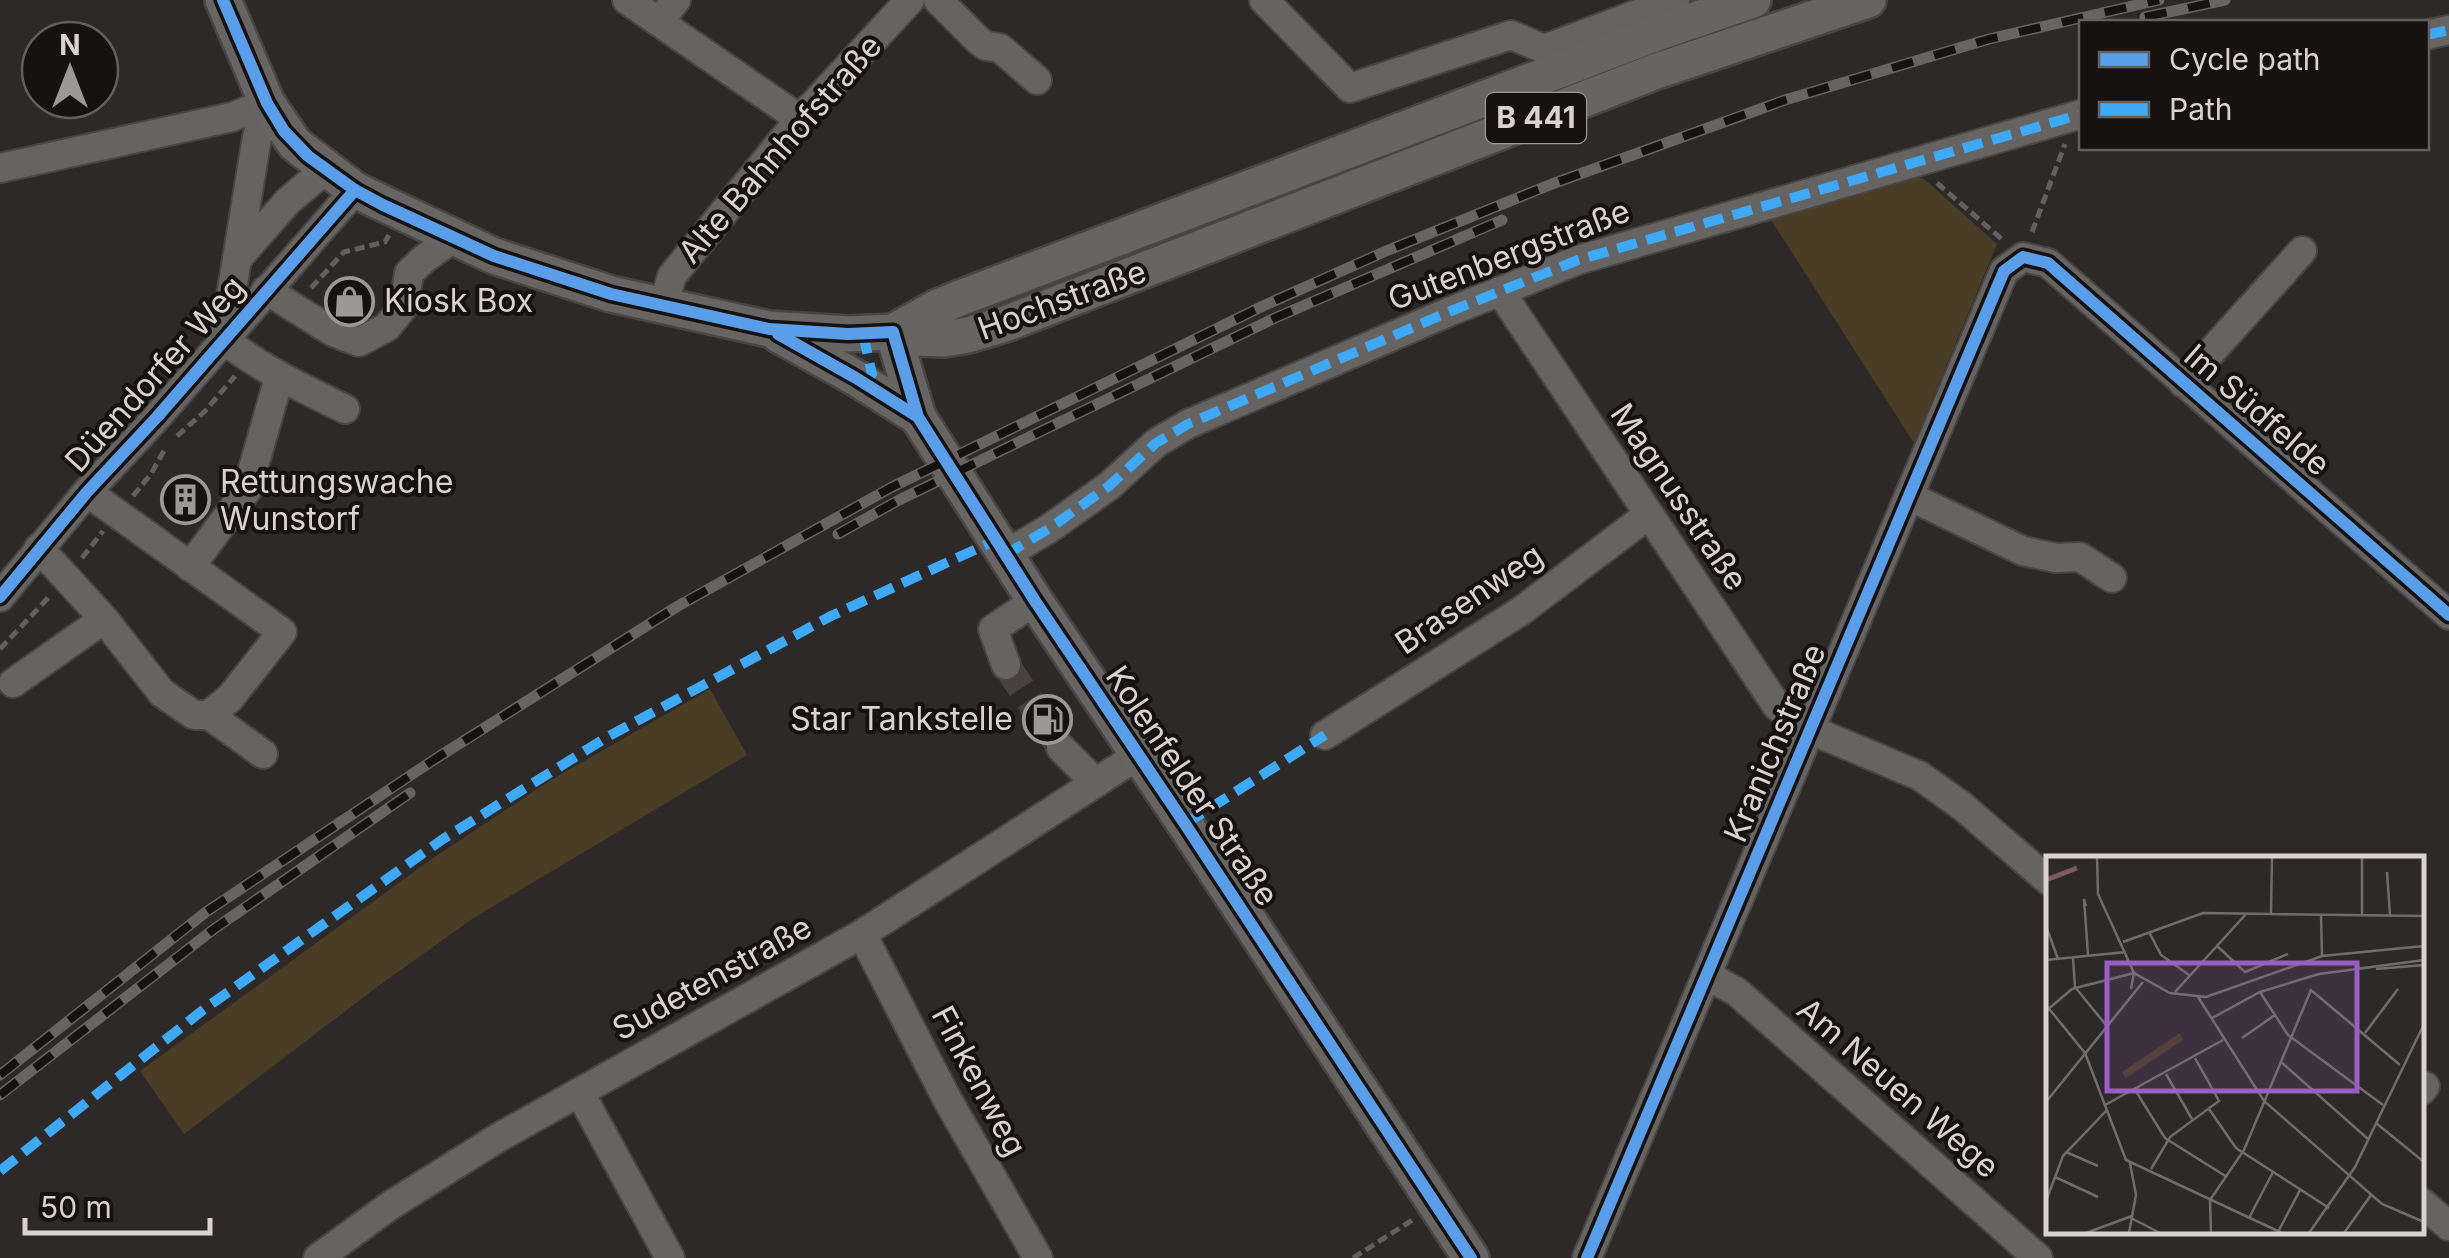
<svg xmlns="http://www.w3.org/2000/svg" width="2449" height="1258" viewBox="0 0 2449 1258" font-family="Inter,sans-serif">
  <style>
    .green { fill: #4a3d26 }
    .lines { fill: none; stroke-linecap: round; stroke-linejoin: round }
    .minor-tunnel { stroke: #474241; stroke-width: 28; stroke-dasharray: 28 14; stroke-linecap: butt }
    .minor-casing { stroke: #484544; stroke-width: 32 }
    .major-casing { stroke: #484544; stroke-width: 40 }
    .path { stroke: #625f5e; stroke-width: 5; stroke-dasharray: 10 5; stroke-linecap: butt }
    .minor { stroke: #656463; stroke-width: 28 }
    .major { stroke: #676464; stroke-width: 35 }
    .rail-casing { stroke: #676464; stroke-width: 11 }
    .rail { stroke: #151211; stroke-width: 8; stroke-dasharray: 22; stroke-linecap: butt }
    .quiet { stroke: #3fa9f5; stroke-width: 10; stroke-dasharray: 20 10; stroke-linecap: butt }
    .cycleway-casing { stroke: #151211; stroke-width: 19 }
    .cycleway { stroke: #5a9eea; stroke-width: 12 }
    .labels { text-anchor: middle; stroke-width: 8; stroke-linejoin: round; paint-order: stroke }
    .shield { fill: #151211; stroke: #9e9997; stroke-width: 2.5 }
    .shield-label { font-size: 30px; font-weight: bold; fill: #d8d3d1 }
    .street-label { font-size: 32px; fill: #d8d3d1; stroke: #151211 }
    .poi-label { font-size: 32px; fill: #d8d3d1; stroke: #151211; text-anchor: start }
    .inset-river { fill: none; stroke: #805963; stroke-width: 5 }
    .inset-road { fill: none; stroke: #716d6c; stroke-width: 2.5 }
    .view { fill: #975ec4; fill-opacity: 0.15; stroke: #975ec4; stroke-width: 5 }
    .inset-edge { fill: none; stroke: #d8d3d1; stroke-width: 5 }
  </style>
  <rect width="100%" height="100%" fill="#2d2928"/>
  <g class="green">
    <polygon points="1888,174 1923,178 1997,244 1914,443 1766,212"/>
    <polygon points="710,689 747,755 475,917 377,987 184,1134 140,1071 433,858 551,780"/>
  </g>
  <g class="lines">
    <polyline class="minor-tunnel" points="1006,665 1061,748"/>
    <defs>
      <g id="minor">
        <polyline points="627,0 800,119"/>
        <polyline points="938,0 978,40 986,46 1000,48 1037,80"/>
        <polyline points="1264,0 1350,88 1511,35 1544,49 1675,0"/>
        <polyline points="659,22 676,0"/>
        <polyline points="2426,35 2449,30"/>
        <polyline points="0,168 232,117 267,103"/>
        <polyline points="237,259 257,137 267,103"/>
        <polyline points="266,290 333,332 359,342 387,327 404,306 409,273 425,258 454,238"/>
        <polyline points="1500,291 1777,706 1811,730 1920,776 1962,806 2049,881"/>
        <polyline points="663,306 672,276 800,119 910,0"/>
        <polyline points="224,338 237,259 288,201 326,169"/>
        <path d="M223,339C261,369 302,388 345,409"/>
        <polyline points="2183,383 2302,251"/>
        <polyline points="1909,496 2023,551 2056,558 2080,557 2112,578"/>
        <polyline points="39,548 104,619 162,693 194,715 209,715 230,698 282,632 87,492"/>
        <polyline points="1005,555 1050,528 1109,486 1156,443 1188,424 1451,311 1578,260 2082,114"/>
        <polyline points="190,567 247,490 279,378"/>
        <polyline points="0,597 87,492 157,417 355,190"/>
        <polyline points="1006,665 993,629 1035,601"/>
        <polyline points="13,683 104,619"/>
        <polyline points="209,715 263,754"/>
        <polyline points="1325,735 1521,611 1648,515"/>
        <polyline points="1061,748 1096,783"/>
        <polyline points="862,934 947,1099 1038,1258"/>
        <polyline points="1708,976 1737,992 2038,1258"/>
        <polyline points="2422,1090 2425,1086"/>
        <polyline points="580,1093 670,1258"/>
        <polyline points="2422,1203 2449,1226"/>
        <polyline points="318,1258 391,1205 496,1139 862,934 1137,756"/>
        <polyline points="1587,1258 2004,271 2023,257 2048,263 2449,615"/>
      </g>
      <g id="major">
        <polyline points="223,0 267,103 295,144 355,190 494,256 611,294 769,329 848,334 893,332 919,338 944,339 968,335 1005,324 1654,72 1868,0"/>
        <polyline points="893,332 918,417 1035,601 1185,824 1471,1258"/>
        <polyline points="893,332 936,308 960,298 1657,33 1753,0"/>
        <polyline points="779,335 856,378 918,417"/>
      </g>
    </defs>
    <use href="#minor" class="minor-casing"/>
    <use href="#major" class="major-casing"/>
    <g class="path">
      <polyline points="1937,183 2004,241"/>
      <polyline points="2032,232 2065,144"/>
      <polyline points="311,288 344,252 385,242 389,235"/>
      <polyline points="177,436 205,411 235,376"/>
      <polyline points="133,496 151,474 166,447"/>
      <polyline points="82,558 103,531"/>
      <polyline points="0,649 49,597"/>
      <polyline points="1353,1258 1414,1219"/>
    </g>
    <use href="#minor" class="minor"/>
    <use href="#major" class="major"/>
    <defs>
      <g id="rail">
        <polyline points="2145,17 2225,0"/>
        <polyline points="838,534 899,500 1275,318 1502,220"/>
        <polyline points="0,1075 206,912 432,761 678,606 892,487 1263,306 1386,251 1552,184 1785,100 1989,39 2159,0"/>
        <polyline points="0,1095 214,929 410,793"/>
      </g>
    </defs>
    <use href="#rail" class="rail-casing"/>
    <use href="#rail" class="rail"/>
    <g class="quiet">
      <polyline points="2426,35 2449,30"/>
      <polyline points="863,334 872,374 865,384"/>
      <polyline points="1005,555 1050,528 1109,486 1156,443 1188,424 1451,311 1578,260 2082,114"/>
      <polyline points="1185,824 1325,735"/>
      <polyline points="0,1171 203,1010 443,839 609,736 831,616 996,540"/>
    </g>
    <defs>
      <g id="cycleway">
        <polyline points="223,0 267,103 284,131 308,156 355,190 383,205 494,256 611,294 769,329 848,334 893,332 918,417 1035,601 1185,824 1471,1258"/>
        <polyline points="778,334 856,378 918,417"/>
        <polyline points="0,597 87,492 157,417 355,190"/>
        <polyline points="1587,1258 2004,271 2023,257 2048,263 2449,615"/>
      </g>
    </defs>
    <use href="#cycleway" class="cycleway-casing"/>
    <use href="#cycleway" class="cycleway"/>
  </g>
  <defs>
    <symbol id="shop-ring" viewBox="-11 -11 22 22"><circle r="9.5" fill="#151211" stroke="#9c9896" stroke-width="1.5"/><path d="M-5-2.5h2.3a2.7 3.5 0 0 1 5.4 0H5L5.5 6h-11ZM-1.5-2.5h3a1.5 2.3 0 0 0-3 0Z" fill="#9c9896"/></symbol>
    <symbol id="building-ring" viewBox="-11 -11 22 22"><circle r="9.5" fill="#151211" stroke="#9c9896" stroke-width="1.5"/><path d="M-4-6H4V6H1V3H-1V6H-4ZM-2.5-4.3h1.7v1.8h-1.7ZM.8-4.3h1.7v1.8H.8ZM-2.5-1h1.7V.8h-1.7ZM.8-1h1.7V.8H.8Z" fill="#9c9896"/></symbol>
    <symbol id="fuel-ring" viewBox="-11 -11 22 22"><circle r="9.5" fill="#151211" stroke="#9c9896" stroke-width="1.5"/><path d="M-5.5-6h7V0h2V4h1.3V-2.5L3-4.5l.8-.8L6-3V5H2.5V1h-1V6h-7ZM-4.2-4.7v3.2H.2V-4.7Z" fill="#9c9896"/></symbol>
  </defs>
  <g fill-rule="evenodd">
    <use href="#shop-ring" x="322" y="274" width="55" height="55"/>
    <use href="#building-ring" x="158" y="472" width="55" height="55"/>
    <use href="#fuel-ring" x="1020" y="692" width="55" height="55"/>
  </g>
  <g class="labels">
    <rect class="shield" x="1486" y="93" width="100" height="50" rx="8"/>
    <g class="shield-label">
      <text x="1536" y="128">B 441</text>
    </g>
    <g class="street-label">
      <text transform="translate(780 149) rotate(-49)" y="11">Alte Bahnhofstraße</text>
      <text transform="translate(1509 255) rotate(-21)" y="11">Gutenbergstraße</text>
      <text transform="translate(1062 300) rotate(-20)" y="11">Hochstraße</text>
      <text transform="translate(155 374) rotate(-48)" y="11">Düendorfer Weg</text>
      <text transform="translate(2257 410) rotate(41)" y="11">Im Südfelde</text>
      <text transform="translate(1679 497) rotate(56)" y="11">Magnusstraße</text>
      <text transform="translate(1469 599) rotate(-34)" y="11">Brasenweg</text>
      <text transform="translate(1775 743) rotate(-67)" y="11">Kranichstraße</text>
      <text transform="translate(1192 786) rotate(56)" y="11">Kolenfelder Straße</text>
      <text transform="translate(712 978) rotate(-29)" y="11">Sudetenstraße</text>
      <text transform="translate(979 1081) rotate(62)" y="11">Finkenweg</text>
      <text transform="translate(1898 1088) rotate(41)" y="11">Am Neuen Wege</text>
    </g>
    <g class="poi-label">
      <text x="384" y="312">Kiosk Box</text>
      <text x="220" y="493">Rettungswache<tspan x="220" dy="37">Wunstorf</tspan></text>
      <text x="1013" y="730" text-anchor="end">Star Tankstelle</text>
    </g>
  </g>
  <g transform="translate(2046 856)">
    <rect width="378" height="378" fill="#2d2928"/>
    <path d="M134,177L137,184L80,222L76,216Z" fill="#4a3d26"/>
    <path class="inset-river" d="M0,24L31,12"/>
    <path class="inset-road" d="M51,0L52,38L88,117L124,137L160,141L276,100L378,90M341,16L344,59M40,50L38,43L42,99M225,57L226,0M275,58L276,100M316,59V0M0,70L12,103M103,76L115,99L143,119M77,86L157,57L378,60M170,89L199,116L242,98M27,102L29,131L60,169M0,104L80,96M330,113L378,109M129,136L201,57M214,136L242,179L337,249M152,141L218,245L336,348L378,366M0,149L39,197L80,304L236,377M0,155L26,133L88,117L85,133M166,162L214,136L273,118L378,104M319,177L352,133M196,182L229,159M235,206L322,283M120,218L146,263M91,237L119,282L181,321M0,246L97,126M59,249L177,184M163,253L190,292L283,352M330,267L378,306M20,296L52,310M105,313L124,281L173,245L149,202M9,321L52,341M0,345L17,300L61,254M85,362L114,377M203,362L227,316M232,376L254,334M40,377L86,360M83,377L90,339L84,307M165,377L164,344L198,294L265,134L354,209M263,377L309,311L378,168M298,377L325,339"/>
    <path class="view" d="M61,107H311V235H61Z"/>
    <rect width="378" height="378" class="inset-edge"/>
  </g>
  <rect x="2079" y="20" width="350" height="130" fill="#151211" stroke="#635f5e" stroke-width="2.5"/>
  <rect x="2099" y="52" width="50" height="15" fill="#5a9eea" stroke="#635f5e" stroke-width="2.5"/>
  <text x="2169" y="70" font-size="30" fill="#d8d3d1">Cycle path</text>
  <rect x="2099" y="102" width="50" height="15" fill="#3fa9f5" stroke="#635f5e" stroke-width="2.5"/>
  <text x="2169" y="120" font-size="30" fill="#d8d3d1">Path</text>
  <g transform="translate(70 70)"><circle r="48" fill="#151211" stroke="#635f5e" stroke-width="2.5"/>
  <path d="M0-8L18 38L0 25L-18 38Z" fill="#9c9896"/>
  <text y="-15" font-size="28" font-weight="bold" text-anchor="middle" fill="#d8d3d1">N</text>
  </g>
  <path d="M25 1218v15h185v-15" fill="none" stroke="#d8d3d1" stroke-width="5"/>
  <text x="40" y="1218" font-size="30" fill="#d8d3d1" stroke="#151211" stroke-width="8" paint-order="stroke">50 m</text>
</svg>
